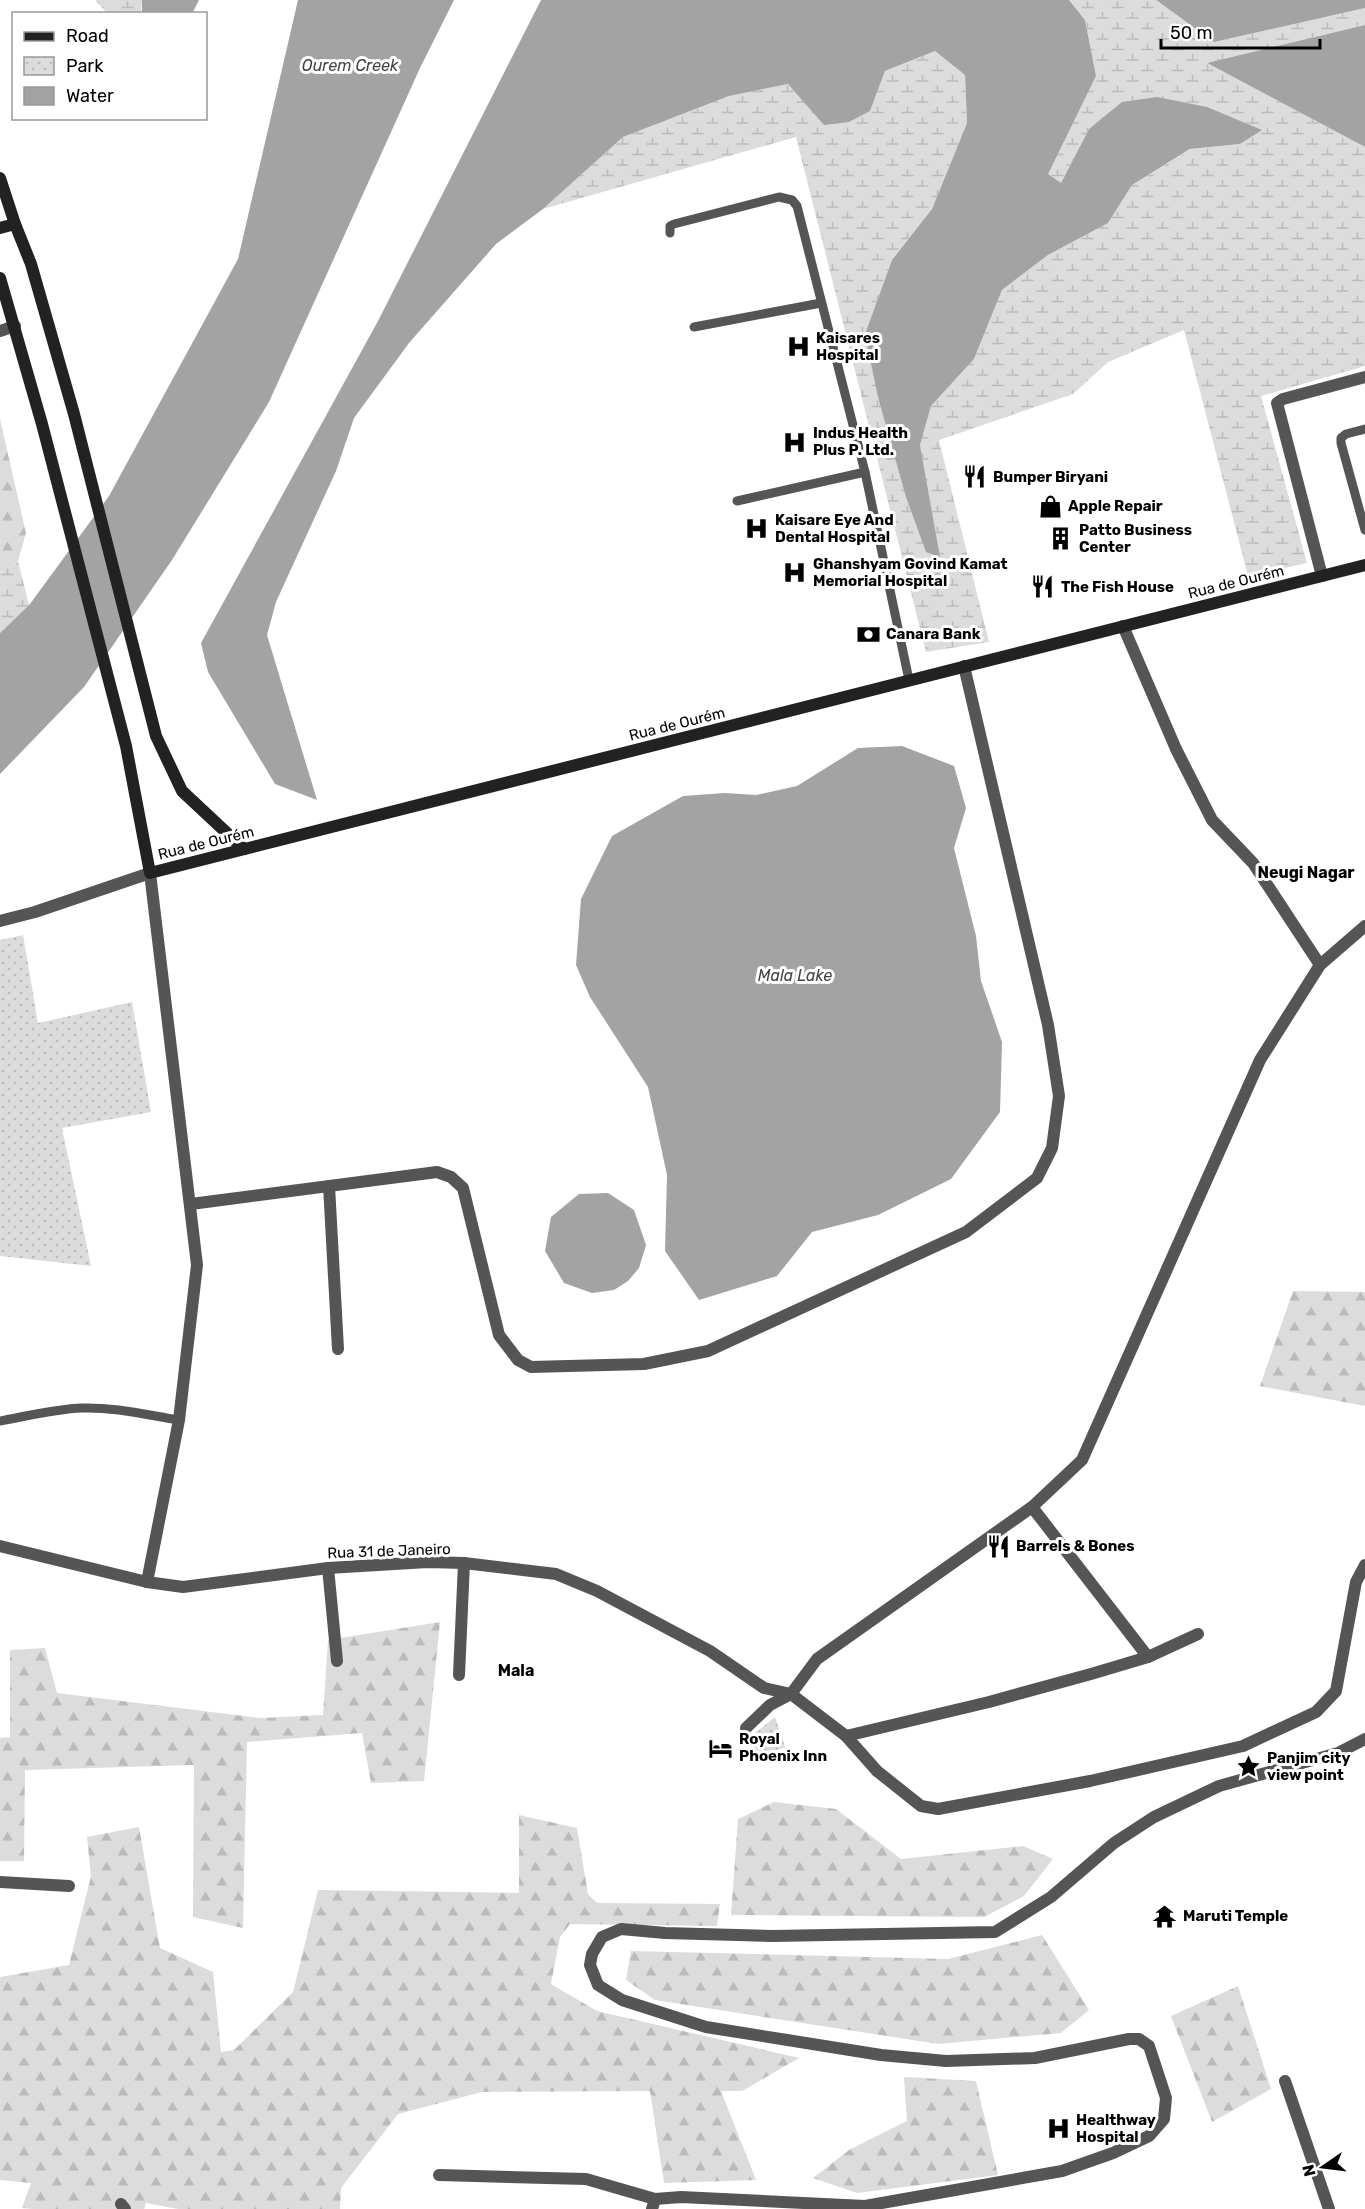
<svg xmlns="http://www.w3.org/2000/svg" width="1365" height="2209" viewBox="0 0 1365 2209" font-family="Rubik,sans-serif">
  <style>
    .forest { fill: url(#forest-firs) }
    .wetland { fill: url(#wetland-marsh) }
    .park { fill: url(#park-dots) }
    .water { fill: #a3a3a3 }
    .lines { fill: none; stroke-linecap: round; stroke-linejoin: round }
    .service { stroke: #555; stroke-width: 9 }
    .minor { stroke: #555; stroke-width: 12 }
    .tertiary { stroke: #555; stroke-width: 12 }
    .secondary { stroke: #222; stroke-width: 12 }
    .labels { text-anchor: middle; stroke-width: 6; stroke-linejoin: round; paint-order: stroke }
    .poi-label { font-size: 15px; font-weight: bold; fill: #000; stroke: #fff; text-anchor: start }
    .street-label { font-size: 15px; fill: #000; stroke: #fff }
    .water-label { font-size: 16px; font-style: italic; fill: #444; stroke: #fff }
    .neighbourhood-label { font-size: 16px; font-weight: bold; fill: #000; stroke: #fff }
  </style>
  <defs>
    <pattern id="forest-firs" width="22" height="20" patternUnits="userSpaceOnUse" patternTransform="scale(1.5)"><rect width="22" height="20" fill="#dcdcdc"/><path d="M5 1l3.5 6h-7zM16 11l3.5 6h-7z" fill="#bbb"/></pattern>
    <pattern id="wetland-marsh" width="20" height="14" patternUnits="userSpaceOnUse" patternTransform="scale(1.5)"><rect width="20" height="14" fill="#dcdcdc"/><path d="M1 5h8M5 5V1M11 12h8M15 12V8" fill="none" stroke="#bbb"/></pattern>
    <pattern id="park-dots" width="8" height="8" patternUnits="userSpaceOnUse" patternTransform="scale(1.5)"><rect width="8" height="8" fill="#dcdcdc"/><path d="M2 2h.1M6 6h.1" fill="none" stroke="#bbb" stroke-width="1.8" stroke-linecap="round"/></pattern>
  </defs>
  <rect width="100%" height="100%" fill="#fff"/>
  <g class="forest">
    <polygon points="0,419 26,533 18,561 0,573"/>
    <polygon points="1293,1291 1365,1292 1365,1406 1260,1386"/>
    <polygon points="440,1622 424,1781 371,1783 362,1733 247,1742 243,1928 193,1917 194,1765 25,1770 24,1861 0,1861 0,1738 10,1737 10,1650 45,1648 57,1693 261,1718 323,1715 328,1640"/>
    <polygon points="774,1802 836,1809 901,1859 1023,1846 1053,1859 1024,1896 984,1917 731,1915 738,1819"/>
    <polygon points="519,1815 577,1828 588,1894 597,1903 720,1904 717,1926 570,1924 560,1937 551,1984 597,2011 799,2058 742,2091 721,2091 756,2180 664,2183 650,2091 482,2092 398,2114 341,2188 340,2209 178,2209 146,2203 144,2209 33,2209 22,2208 31,2183 0,2180 0,1977 69,1965 91,1876 87,1837 139,1827 160,1948 213,1972 221,2052 234,2050 293,1992 318,1890 519,1893"/>
    <polygon points="1042,1935 1089,2010 1061,2033 938,2044 655,2000 626,1980 631,1951 948,1959"/>
    <polygon points="1238,1986 1271,2089 1212,2122 1171,2016"/>
    <polygon points="904,2077 976,2081 998,2175 857,2193 813,2178 849,2150 907,2121"/>
  </g>
  <g class="wetland">
    <polygon points="95,0 142,0 141,13 107,13"/>
    <polygon points="1069,0 1156,0 1214,42 1365,8 1365,25 1207,63 1365,147 1365,366 1261,396 1307,563 1248,576 1184,330 1108,362 1073,394 939,440 989,642 926,652 796,137 543,209 623,137 729,96 788,84 870,111 885,71 935,51 965,75 967,123 932,209 892,260 865,334 939,556 920,445 931,406 974,359 1002,290 1048,255 1108,223 1132,185 1191,149 1240,144 1089,129 1061,183 1047,174 1096,76 1085,20"/>
    <polygon points="18,561 29,605 0,633 0,573"/>
  </g>
  <g class="park">
    <polygon points="23,935 38,1023 132,1002 151,1112 62,1128 91,1266 0,1256 0,940"/>
    <polygon points="775,1717 785,1747 756,1757 749,1738"/>
  </g>
  <g class="water">
    <polygon points="142,0 199,0 192,14 142,12"/>
    <polygon points="298,0 454,0 420,68 269,402 172,560 84,687 0,774 0,633 30,604 109,496 238,259"/>
    <polygon points="541,0 1069,0 1085,20 1096,76 1048,174 1061,183 1089,129 1122,102 1157,97 1207,107 1262,130 1240,144 1190,149 1132,185 1108,223 1048,255 1002,290 974,359 931,406 920,445 940,557 926,552 906,497 878,397 865,334 892,260 932,209 967,123 965,75 935,51 885,71 870,111 849,122 824,125 788,84 729,96 623,137 543,209 496,244 409,343 354,418 336,471 276,602 267,635 317,800 275,784 208,672 201,643 378,321"/>
    <polygon points="1156,0 1365,0 1365,8 1214,42"/>
    <polygon points="1365,25 1365,147 1207,63"/>
    <polygon points="902,746 954,766 966,808 954,848 976,936 981,981 1002,1042 1000,1112 951,1179 878,1215 812,1232 777,1276 699,1300 665,1251 667,1175 648,1087 590,997 576,965 581,899 612,836 683,796 725,793 756,795 797,786 858,748"/>
    <polygon points="608,1193 634,1210 646,1245 639,1268 628,1281 614,1290 592,1293 564,1283 545,1251 551,1217 579,1194"/>
  </g>
  <g class="lines">
    <g class="service">
      <polyline points="670,233 670,226 674,224 779,197 792,200 797,206 865,472 909,680"/>
      <polyline points="694,327 821,303"/>
      <polyline points="1365,429 1346,434 1341,438 1341,443 1365,530"/>
      <polyline points="737,501 865,472"/>
      <path d="M0,1421C27,1416 55,1409 82,1408C114,1407 147,1415 179,1420"/>
    </g>
    <g class="minor">
      <polyline points="0,331 15,326"/>
      <polyline points="1322,576 1277,403 1283,399 1365,377"/>
      <polyline points="1123,626 1176,749 1212,820 1253,863 1320,965"/>
      <polyline points="329,1186 338,1349"/>
      <polyline points="191,1204 437,1172 451,1177 463,1188 499,1335 518,1360 531,1367 644,1364 708,1351 966,1232 1037,1178 1052,1148 1059,1096 1048,1025 964,666"/>
      <polyline points="1032,1507 1148,1657"/>
      <polyline points="0,1546 147,1582"/>
      <polyline points="328,1568 337,1661"/>
      <polyline points="459,1675 464,1563"/>
      <polyline points="746,1728 770,1705 791,1694"/>
      <polyline points="846,1736 989,1702 1091,1674 1148,1657 1198,1634"/>
      <polyline points="0,1882 69,1886"/>
      <polyline points="1285,2081 1329,2209"/>
      <polyline points="439,2175 586,2179 655,2199"/>
      <polyline points="121,2204 125,2209"/>
    </g>
    <g class="tertiary">
      <polyline points="0,921 35,912 150,873 197,1265 179,1420 147,1582 183,1587 328,1568 428,1562 464,1563 556,1574 597,1591 710,1651 764,1688 791,1694 846,1736 877,1771 921,1806 938,1809 1090,1781 1243,1746 1316,1712 1336,1691 1356,1582 1365,1565"/>
      <polyline points="791,1694 817,1659 1032,1507 1082,1460 1260,1060 1320,965 1365,926"/>
      <polyline points="652,2209 655,2199 681,2197 865,2206 1062,2171 1113,2153 1149,2136 1164,2119 1166,2098 1149,2046 1139,2039 1129,2039 1035,2058 946,2061 881,2055 706,2027 622,2000 598,1985 590,1965 592,1954 602,1937 621,1929 665,1933 773,1936 995,1932 1051,1897 1114,1843 1154,1817 1219,1786 1338,1753 1365,1739"/>
    </g>
    <g class="secondary">
      <polyline points="0,178 15,224 31,264 74,414 156,736 182,791 244,849"/>
      <polyline points="0,228 15,224"/>
      <polyline points="0,278 42,424 126,746 150,873 1365,565"/>
    </g>
  </g>
  <defs>
    <symbol id="hospital-bare" viewBox="-9 -9 18 18"><path d="M-5-5h3v3.5h4V-5h3V5h-3V1.5h-4V5h-3Z" fill="#000" stroke="#fff" stroke-width="2.5" paint-order="stroke"/></symbol>
    <symbol id="restaurant-bare" viewBox="-9 -9 18 18"><path d="M-5-6h1v4h1v-4h1v4h1v-4h1v5L-1.5 .5V6h-2V.5L-5-1ZM5-6V6H3V1.5H1.5Q1.5-4 5-6Z" fill="#000" stroke="#fff" stroke-width="2.5" paint-order="stroke"/></symbol>
    <symbol id="shop-bare" viewBox="-9 -9 18 18"><path d="M-5-2.5h2.3a2.7 3.5 0 0 1 5.4 0H5L5.5 6h-11ZM-1.5-2.5h3a1.5 2.3 0 0 0-3 0Z" fill="#000" stroke="#fff" stroke-width="2.5" paint-order="stroke"/></symbol>
    <symbol id="building-bare" viewBox="-9 -9 18 18"><path d="M-4-6H4V6H1V3H-1V6H-4ZM-2.5-4.3h1.7v1.8h-1.7ZM.8-4.3h1.7v1.8H.8ZM-2.5-1h1.7V.8h-1.7ZM.8-1h1.7V.8H.8Z" fill="#000" stroke="#fff" stroke-width="2.5" paint-order="stroke"/></symbol>
    <symbol id="bank-bare" viewBox="-9 -9 18 18"><path d="M-6-4H6V4H-6ZM0-2.3a2.3 2.3 0 1 0 0 4.6a2.3 2.3 0 1 0 0-4.6Z" fill="#000" stroke="#fff" stroke-width="2.5" paint-order="stroke"/></symbol>
    <symbol id="hotel-bare" viewBox="-9 -9 18 18"><path d="M-6-4.5h1.5V1H6V5H4.5V3h-9V5H-6ZM-4 0a1.8 1.8 0 1 1 3.6 0ZM.5 0V-2.5h3Q6-2.5 6 0Z" fill="#000" stroke="#fff" stroke-width="2.5" paint-order="stroke"/></symbol>
    <symbol id="sight-bare" viewBox="-9 -9 18 18"><path d="M0-6L1.8-2.2L6-1.7L2.9 1.2L3.7 5.4L0 3.3L-3.7 5.4L-2.9 1.2L-6-1.7L-1.8-2.2Z" fill="#000" stroke="#fff" stroke-width="2.5" paint-order="stroke"/></symbol>
    <symbol id="temple-bare" viewBox="-9 -9 18 18"><path d="M0-6L5-2H3V0L6.5 2.5H4V6H1.5V3h-3V6H-4V2.5H-6.5L-3 0V-2H-5Z" fill="#000" stroke="#fff" stroke-width="2.5" paint-order="stroke"/></symbol>
  </defs>
  <g fill-rule="evenodd">
    <use href="#hospital-bare" x="782" y="330" width="33" height="33"/>
    <use href="#hospital-bare" x="778" y="426" width="33" height="33"/>
    <use href="#restaurant-bare" x="958" y="460" width="33" height="33"/>
    <use href="#shop-bare" x="1034" y="490" width="33" height="33"/>
    <use href="#hospital-bare" x="740" y="512" width="33" height="33"/>
    <use href="#building-bare" x="1044" y="522" width="33" height="33"/>
    <use href="#hospital-bare" x="778" y="556" width="33" height="33"/>
    <use href="#restaurant-bare" x="1026" y="570" width="33" height="33"/>
    <use href="#bank-bare" x="852" y="618" width="33" height="33"/>
    <use href="#restaurant-bare" x="982" y="1530" width="33" height="33"/>
    <use href="#hotel-bare" x="704" y="1732" width="33" height="33"/>
    <use href="#sight-bare" x="1232" y="1750" width="33" height="33"/>
    <use href="#temple-bare" x="1148" y="1900" width="33" height="33"/>
    <use href="#hospital-bare" x="1042" y="2112" width="33" height="33"/>
  </g>
  <g class="labels">
    <g class="poi-label">
      <text x="816" y="343">Kaisares<tspan x="816" dy="17">Hospital</tspan></text>
      <text x="813" y="438">Indus Health<tspan x="813" dy="17">Plus P. Ltd.</tspan></text>
      <text x="993" y="482">Bumper Biryani</text>
      <text x="1068" y="511">Apple Repair</text>
      <text x="775" y="525">Kaisare Eye And<tspan x="775" dy="17">Dental Hospital</tspan></text>
      <text x="1079" y="535">Patto Business<tspan x="1079" dy="17">Center</tspan></text>
      <text x="813" y="569">Ghanshyam Govind Kamat<tspan x="813" dy="17">Memorial Hospital</tspan></text>
      <text x="1061" y="592">The Fish House</text>
      <text x="886" y="639">Canara Bank</text>
      <text x="1016" y="1551">Barrels &amp; Bones</text>
      <text x="739" y="1744">Royal<tspan x="739" dy="17">Phoenix Inn</tspan></text>
      <text x="1267" y="1763">Panjim city<tspan x="1267" dy="17">view point</tspan></text>
      <text x="1183" y="1921">Maruti Temple</text>
      <text x="1076" y="2125">Healthway<tspan x="1076" dy="17">Hospital</tspan></text>
    </g>
    <g class="street-label">
      <text transform="translate(1236 582) rotate(-14)" y="5">Rua de Ourém</text>
      <text transform="translate(677 724) rotate(-14)" y="5">Rua de Ourém</text>
      <text transform="translate(206 843) rotate(-14)" y="5">Rua de Ourém</text>
      <text transform="translate(389 1551) rotate(-2)" y="5">Rua 31 de Janeiro</text>
    </g>
    <g class="water-label">
      <text x="350" y="71">Ourem Creek</text>
      <text x="795" y="981">Mala Lake</text>
    </g>
    <g class="neighbourhood-label">
      <text x="1306" y="878">Neugi Nagar</text>
      <text x="516" y="1676">Mala</text>
    </g>
  </g>
  <rect x="12" y="12" width="195" height="108" fill="#ffffff" stroke="#999999" stroke-width="1.5"/>
  <rect x="24" y="32" width="30" height="9" fill="#222222" stroke="#999999" stroke-width="1.5"/>
  <text x="66" y="42" font-size="18" fill="#000000">Road</text>
  <rect x="24" y="57" width="30" height="18" fill="url(#park-dots)" stroke="#999999" stroke-width="1.5"/>
  <text x="66" y="72" font-size="18" fill="#000000">Park</text>
  <rect x="24" y="87" width="30" height="18" fill="#a3a3a3" stroke="#999999" stroke-width="1.5"/>
  <text x="66" y="102" font-size="18" fill="#000000">Water</text>
  <g transform="translate(1323 2167) rotate(256)" stroke="#ffffff" stroke-width="4.5" paint-order="stroke">
  <path d="M0-4.5L10 22L0 15L-10 22Z" fill="#000000"/>
  <text y="-9" font-size="16" font-weight="bold" text-anchor="middle" fill="#000000">N</text>
  </g>
  <path d="M1161 39v9h159v-9" fill="none" stroke="#000000" stroke-width="3"/>
  <text x="1170" y="39" font-size="18" fill="#000000" stroke="#ffffff" stroke-width="4.5" paint-order="stroke">50 m</text>
</svg>
